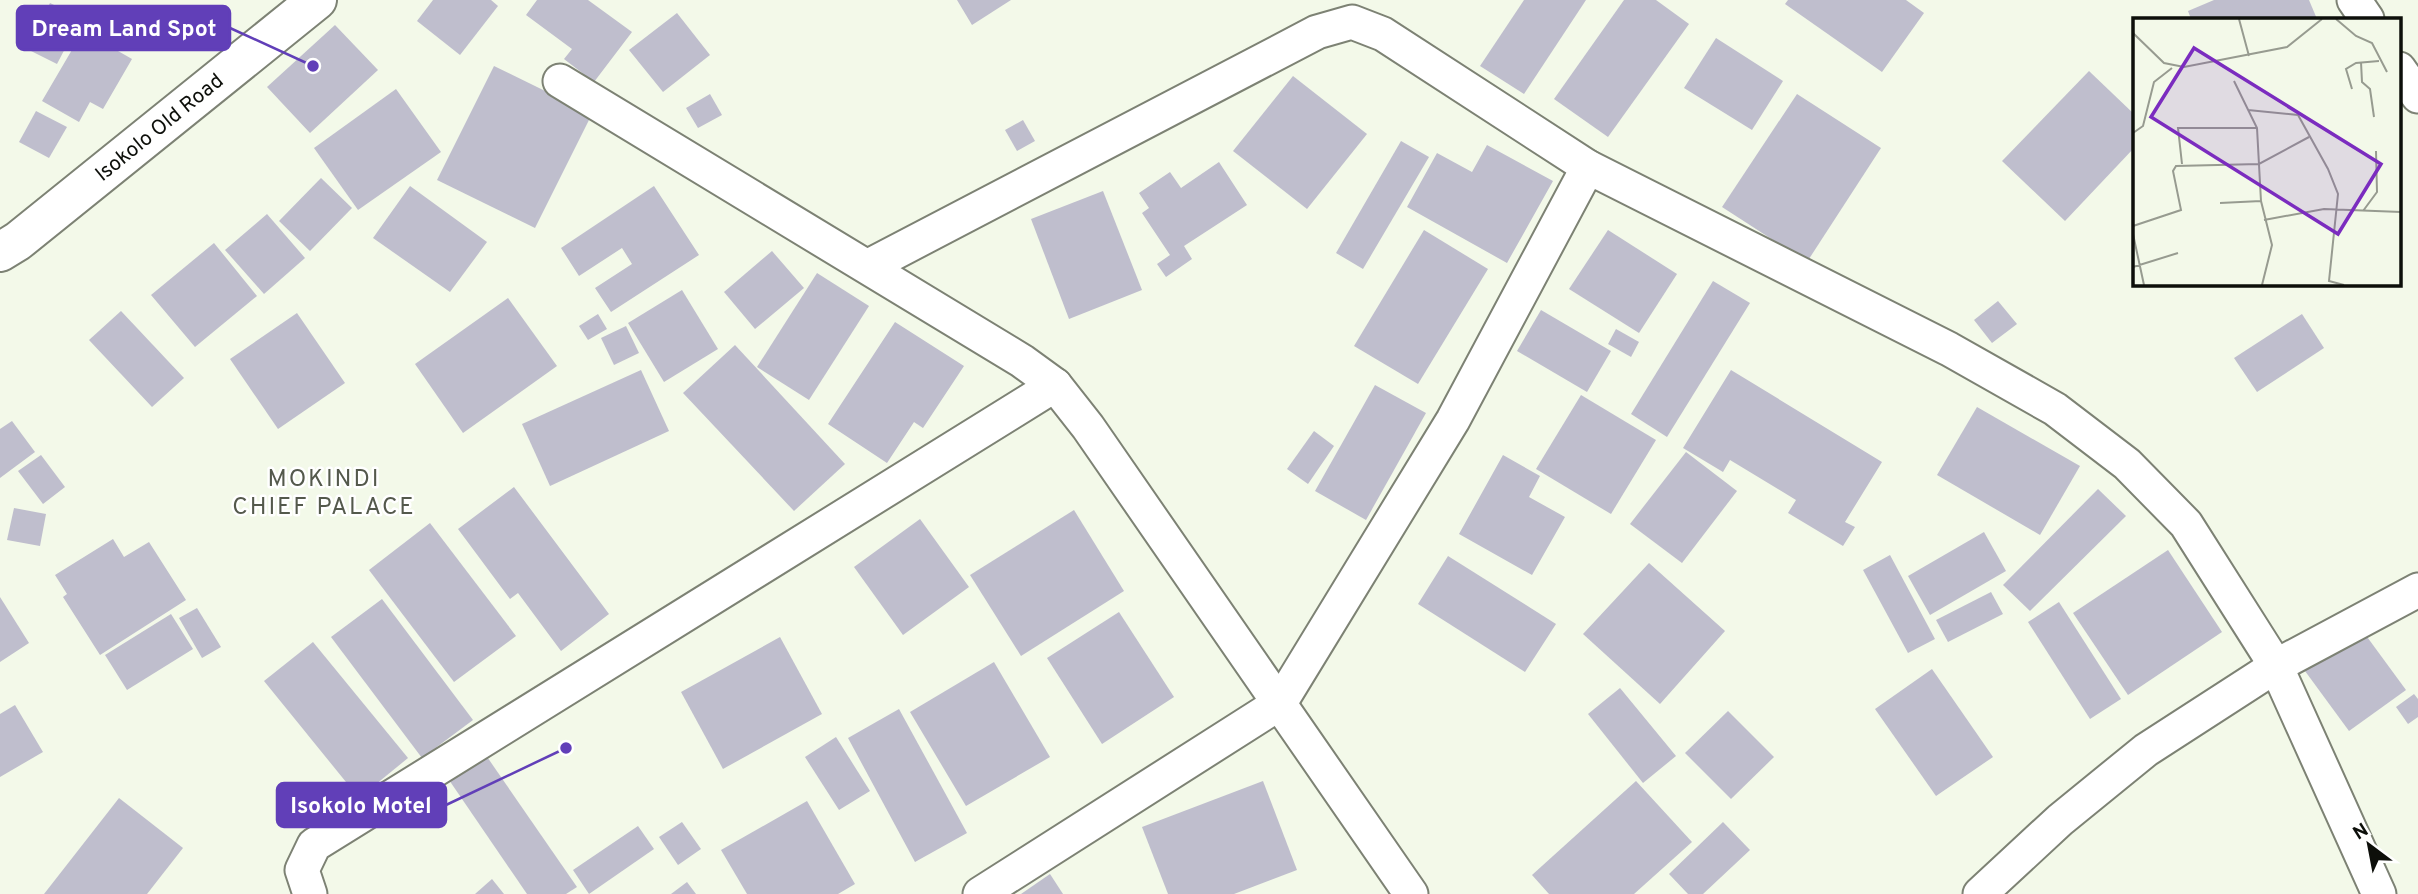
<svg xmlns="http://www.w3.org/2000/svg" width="2418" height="894" viewBox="0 0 2418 894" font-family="Overpass,sans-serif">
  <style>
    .building { fill: #bfbecd }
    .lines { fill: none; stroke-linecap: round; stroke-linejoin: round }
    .minor-casing { stroke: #7d8274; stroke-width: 37 }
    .tertiary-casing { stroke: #7d8274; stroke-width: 42 }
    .minor { stroke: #fff; stroke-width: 33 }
    .tertiary { stroke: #fff; stroke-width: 38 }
    .labels { text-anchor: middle; stroke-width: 5; stroke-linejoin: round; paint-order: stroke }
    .street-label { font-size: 21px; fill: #0d0f0a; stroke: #fff }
    .quarter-label { font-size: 24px; letter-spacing: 2px; fill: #54594c; stroke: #fff }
    .inset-road { fill: none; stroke: #979b90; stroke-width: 2 }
    .view { fill: #7b2cbf; fill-opacity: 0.15; stroke: #7b2cbf; stroke-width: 3.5 }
    .inset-edge { fill: none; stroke: #0d0f0a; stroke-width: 3.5 }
    .leader { fill: none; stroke: #613fb8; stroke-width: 2.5 }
    .callout-dot { fill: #613fb8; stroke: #fff; stroke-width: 2.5 }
    .callout { fill: #613fb8; stroke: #613fb8; stroke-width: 2.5 }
    .callout-label { font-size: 23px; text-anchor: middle; font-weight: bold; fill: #fff }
  </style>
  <rect width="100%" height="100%" fill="#f3f9e9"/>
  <g class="building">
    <polygon points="433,0 491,0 498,6 460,55 417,21"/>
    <polygon points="537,0 588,0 632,32 594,82 564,59 572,49 526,15"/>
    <polygon points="957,0 1011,0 972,25"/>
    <polygon points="1524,0 1586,0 1524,94 1480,66"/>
    <polygon points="1624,0 1656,0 1689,24 1608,137 1554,99"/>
    <polygon points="1788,0 1906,0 1924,13 1882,72 1785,4"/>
    <polygon points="2214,0 2309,0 2317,19 2191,19 2188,11"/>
    <polygon points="50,3 81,18 57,64 27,49"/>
    <polygon points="677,13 710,55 663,92 629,50"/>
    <polygon points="335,25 378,70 310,133 267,87"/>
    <polygon points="83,31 132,59 103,109 90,102 79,122 42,101"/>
    <polygon points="1716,38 1783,81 1752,130 1684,88"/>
    <polygon points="494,66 592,114 535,228 437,180"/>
    <polygon points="2089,71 2134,114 2134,148 2065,221 2002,161"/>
    <polygon points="1293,76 1367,134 1307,209 1233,151"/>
    <polygon points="396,89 441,152 358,210 314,148"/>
    <polygon points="710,94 722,115 698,128 686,108"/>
    <polygon points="1797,94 1881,148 1807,262 1722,207"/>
    <polygon points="36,111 67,127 49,158 19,142"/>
    <polygon points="1023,120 1035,141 1017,151 1005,130"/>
    <polygon points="1401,141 1429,157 1363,269 1336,253"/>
    <polygon points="1487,145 1553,181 1507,263 1407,207 1437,153 1472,172"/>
    <polygon points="1219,162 1247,205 1184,246 1192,259 1166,277 1157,264 1170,255 1142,213 1149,208 1139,193 1170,172 1181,188"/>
    <polygon points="321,178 352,208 310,251 279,221"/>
    <polygon points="410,186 487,242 450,292 373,238"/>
    <polygon points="654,186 699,255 611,312 595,288 632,264 622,248 579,276 561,248"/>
    <polygon points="1103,191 1142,290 1069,319 1031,219"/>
    <polygon points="267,214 305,258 264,294 225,250"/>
    <polygon points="1424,230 1488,269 1418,384 1354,346"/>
    <polygon points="1608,230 1677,274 1639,333 1569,289"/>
    <polygon points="214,243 257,296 195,347 151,295"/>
    <polygon points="772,251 804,288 755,329 724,292"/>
    <polygon points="817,273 869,306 809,400 757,367"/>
    <polygon points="1713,281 1750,303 1667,437 1631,414"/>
    <polygon points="682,290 718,349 664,382 628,323"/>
    <polygon points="508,298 557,366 463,433 415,364"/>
    <polygon points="1998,301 2017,324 1992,343 1974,320"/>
    <polygon points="1541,310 1611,351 1587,392 1517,351"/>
    <polygon points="121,311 184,378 152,407 89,340"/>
    <polygon points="297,313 345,383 278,429 230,359"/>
    <polygon points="598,314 607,329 588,340 579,326"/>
    <polygon points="2302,314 2324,348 2257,392 2234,358"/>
    <polygon points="895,322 964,366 923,428 914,422 887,463 828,424"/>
    <polygon points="626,326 639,353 614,365 601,338"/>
    <polygon points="1616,329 1639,342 1631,357 1608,344"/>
    <polygon points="735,345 845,464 794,511 683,393"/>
    <polygon points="641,370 669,431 550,486 522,424"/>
    <polygon points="1731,370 1882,462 1845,522 1855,527 1843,546 1788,513 1796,500 1730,460 1723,472 1683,448"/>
    <polygon points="1375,385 1426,413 1366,520 1315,491"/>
    <polygon points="1581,395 1656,440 1611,514 1536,469"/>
    <polygon points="1977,407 2080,466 2040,535 1937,475"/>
    <polygon points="12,421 35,452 0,478 0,429"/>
    <polygon points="1314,431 1334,446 1308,484 1287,469"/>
    <polygon points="1686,452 1737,491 1682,563 1630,524"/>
    <polygon points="41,455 65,487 43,504 18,471"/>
    <polygon points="1503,455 1540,476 1529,497 1565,517 1532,575 1459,534"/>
    <polygon points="514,487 609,614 561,651 518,593 510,599 458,529"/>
    <polygon points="2098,489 2126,516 2030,611 2003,585"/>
    <polygon points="14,508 46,514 40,546 7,540"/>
    <polygon points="1074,510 1124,591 1021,656 970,575"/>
    <polygon points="920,519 969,587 903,635 854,567"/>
    <polygon points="430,523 516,636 454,682 369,570"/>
    <polygon points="1984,532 2006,571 1930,615 1908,576"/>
    <polygon points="113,539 124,557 149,542 186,600 100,655 63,597 67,594 55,575"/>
    <polygon points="2168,550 2222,632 2128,695 2073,613"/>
    <polygon points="1890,555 1935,639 1908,653 1863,570"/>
    <polygon points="1448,556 1556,624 1525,672 1418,604"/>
    <polygon points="1649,563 1725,631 1660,704 1583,634"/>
    <polygon points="1991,592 2003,614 1948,642 1936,620"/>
    <polygon points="0,597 29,643 0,662"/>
    <polygon points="382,599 473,720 422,758 331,637"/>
    <polygon points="2059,602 2121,699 2090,719 2028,622"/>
    <polygon points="197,608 221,647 202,658 179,618"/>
    <polygon points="1119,612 1174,697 1102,744 1047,658"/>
    <polygon points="171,614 193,649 127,690 105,655"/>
    <polygon points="2362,630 2406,690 2349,731 2305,671"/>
    <polygon points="780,637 822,714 723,769 681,692"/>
    <polygon points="313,642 408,758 359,798 264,681"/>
    <polygon points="994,662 1050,757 966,806 910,712"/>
    <polygon points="1932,669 1993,757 1936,796 1875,709"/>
    <polygon points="1620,688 1676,756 1643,783 1588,714"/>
    <polygon points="2414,694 2418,699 2418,717 2408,724 2396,707"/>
    <polygon points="15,705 43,752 0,777 0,714"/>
    <polygon points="899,709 967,833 915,862 848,738"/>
    <polygon points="1728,711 1774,757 1731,799 1685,753"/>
    <polygon points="836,737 870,791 839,810 805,757"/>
    <polygon points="483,751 577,887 566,894 527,894 447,777"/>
    <polygon points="1263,781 1297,870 1234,894 1168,894 1142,827"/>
    <polygon points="1636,781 1692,842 1634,894 1549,894 1532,875"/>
    <polygon points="119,798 183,848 147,894 44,894"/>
    <polygon points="807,801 855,884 838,894 747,894 721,850"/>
    <polygon points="682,822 701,849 678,865 659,837"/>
    <polygon points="1723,822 1750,850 1703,894 1688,894 1669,874"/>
    <polygon points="638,826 654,849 589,894 573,870"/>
    <polygon points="1050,874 1063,894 1021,894"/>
    <polygon points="492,879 504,894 475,894"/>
    <polygon points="687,882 696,894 671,894"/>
  </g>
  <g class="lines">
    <defs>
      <g id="minor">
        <polyline points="2354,0 2367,19"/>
        <polyline points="2399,69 2418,96"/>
        <polyline points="560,81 1022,361 1055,385 1088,427 1411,894"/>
        <polyline points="869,266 1317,32 1352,22 1383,34 1588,167 1949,349 2055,409 2127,464 2186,524 2276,666 2379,894"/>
        <polyline points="310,894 302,870 314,845 1055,385"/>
        <polyline points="980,894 1280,703 1453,420 1588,167"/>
        <polyline points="1980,894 2060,820 2146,750 2276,666 2418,590"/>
      </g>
      <polyline id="tertiary" points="0,252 18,241 317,0"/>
    </defs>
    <use href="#minor" class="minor-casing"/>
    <use href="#tertiary" class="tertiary-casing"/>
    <use href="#minor" class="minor"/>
    <use href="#tertiary" class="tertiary"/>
  </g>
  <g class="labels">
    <g class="street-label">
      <text transform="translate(159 127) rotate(-39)" y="7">Isokolo Old Road</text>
    </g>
    <g class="quarter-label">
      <text x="324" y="486">MOKINDI<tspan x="324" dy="28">CHIEF PALACE</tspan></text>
    </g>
  </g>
  <g transform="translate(2133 18)">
    <rect width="268" height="268" fill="#f3f9e9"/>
    <path class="inset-road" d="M106,1L116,38M203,1L223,18L239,25L254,54M0,15L31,45L51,49L154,29L189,1M228,44L229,64L237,71L241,99M101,63L124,110L128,183L139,227L129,267M219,71L213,51L223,45L246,43M115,92L165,97L195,151L205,176L196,263L211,267M0,115L10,108L21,64L39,50M49,146L45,110H124M87,185L128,183M230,193L244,174L243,133M131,202L191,191L268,194M0,208L48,192L40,153L43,148L126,146L176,119M0,216L11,267M0,249L45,235"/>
    <path class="view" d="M61,30L248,146L205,216L18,99Z"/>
    <rect width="268" height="268" class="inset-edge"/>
  </g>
  <path class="leader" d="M313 66L230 28M566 748L446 805"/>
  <g class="callout-dot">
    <circle cx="313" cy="66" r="7"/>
    <circle cx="566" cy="748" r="7"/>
  </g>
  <g class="callout">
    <rect x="17" y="6" width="213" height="44" rx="7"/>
    <rect x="277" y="783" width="169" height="44" rx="7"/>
  </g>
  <g class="callout-label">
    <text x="124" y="36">Dream Land Spot</text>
    <text x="361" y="813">Isokolo Motel</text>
  </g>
  <g transform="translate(2369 845) rotate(328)" stroke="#ffffff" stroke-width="5" paint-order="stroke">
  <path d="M0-5L12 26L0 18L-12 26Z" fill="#0d0f0a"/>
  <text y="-10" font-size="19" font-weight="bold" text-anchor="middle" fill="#0d0f0a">N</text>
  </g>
</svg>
